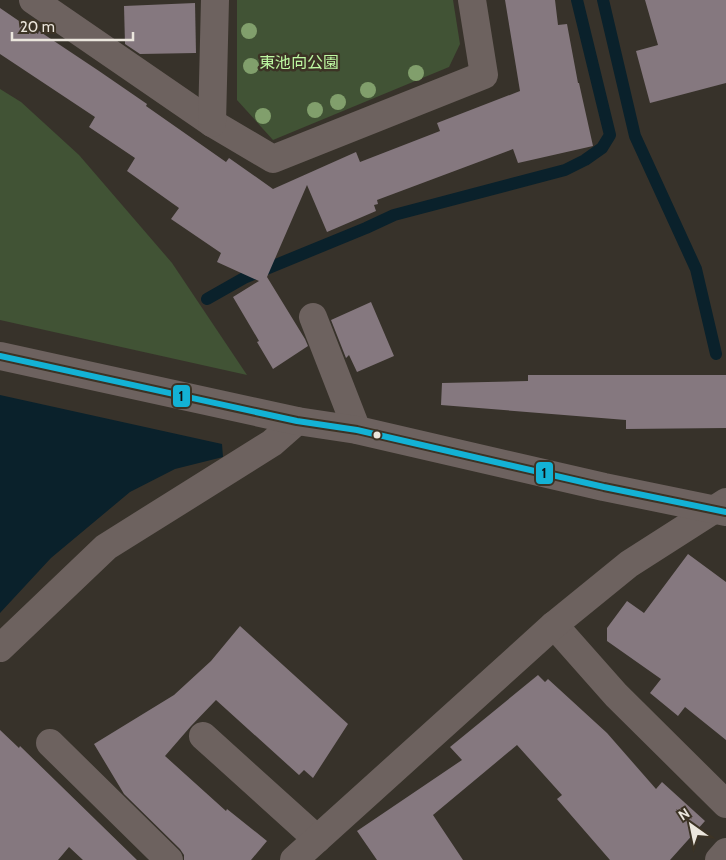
<svg xmlns="http://www.w3.org/2000/svg" width="726" height="860" viewBox="0 0 726 860" font-family="Cabin,'Noto Sans JP',sans-serif">
  <style>
    .green { fill: #415335 }
    .water { fill: #0a212b }
    .lines { fill: none; stroke-linecap: round; stroke-linejoin: round }
    .stream { stroke: #0a212b; stroke-width: 12 }
    .building { fill: #85787f }
    .minor { stroke: #6d625f; stroke-width: 28 }
    .tertiary { stroke: #6d625f; stroke-width: 28 }
    .bus-1-casing { stroke: #3c3325; stroke-width: 10 }
    .bus-1 { stroke: #13b2d5; stroke-width: 6 }
    .tree { fill: #819f6c }
    .bus-dot { fill: #ebe6dd; stroke: #3c3325; stroke-width: 2 }
    .labels { text-anchor: middle; stroke-width: 5; stroke-linejoin: round; paint-order: stroke }
    .park-label { font-size: 16px; fill: #bef8a2; stroke: #3c3325 }
    .line-badge { stroke: #3c3325; stroke-width: 2 }
    .pale-badge-label { font-size: 14px; text-anchor: middle; font-weight: bold; fill: #111 }
  </style>
  <rect width="100%" height="100%" fill="#37322a"/>
  <g class="green">
    <polygon points="237,0 453,0 460,44 449,67 273,140 237,100"/>
    <polygon points="0,89 21,102 79,155 172,263 247,375 0,320"/>
  </g>
  <polygon class="water" points="0,395 222,444 223,457 175,469 130,492 51,558 0,613"/>
  <g class="lines">
    <g class="stream">
      <polyline points="603,0 635,136 696,269 716,354"/>
      <polyline points="207,299 244,278 366,228 394,215 565,170 585,160 602,148 610,135 577,0"/>
    </g>
  </g>
  <g class="building">
    <polygon points="505,0 555,0 558,25 567,24 578,83 579,83 593,146 518,163 513,149 377,200 378,204 374,205 376,211 327,232 307,185 267,277 305,339 308,346 273,369 257,342 259,341 233,297 259,281 217,262 221,253 171,219 179,208 127,171 135,158 89,127 95,117 0,54 0,8 38,34 39,31 99,71 147,104 146,106 226,162 229,158 273,189 356,152 360,162 440,131 437,123 520,91"/>
    <polygon points="645,0 726,0 726,83 650,103 636,51 658,45"/>
    <polygon points="195,3 196,53 140,54 125,44 124,6"/>
    <polygon points="371,302 394,356 357,372 349,355 346,358 331,320"/>
    <polygon points="528,375 726,375 726,428 626,429 626,420 441,405 442,383 528,381"/>
    <polygon points="688,554 726,582 726,740 685,707 678,716 650,693 661,679 607,641 607,628 627,601 644,613"/>
    <polygon points="240,626 348,724 313,778 304,770 299,775 216,700 191,726 165,756 226,811 227,809 267,841 251,860 184,860 184,855 180,849 124,794 94,744 174,695 211,661"/>
    <polygon points="538,675 545,682 548,679 607,733 656,789 662,782 705,821 670,860 610,860 557,799 562,795 517,745 433,815 463,860 377,860 357,831 462,760 450,747"/>
    <polygon points="0,730 19,748 20,746 137,860 83,860 69,847 58,860 0,860"/>
  </g>
  <g class="lines">
    <g class="minor">
      <polyline points="33,0 212,123 273,159 484,75 472,0"/>
      <polyline points="212,123 215,0"/>
      <polyline points="313,317 357,430"/>
      <polyline points="554,625 616,695 726,804"/>
      <polyline points="0,648 106,547 272,443 297,421"/>
      <polyline points="203,736 317,839"/>
      <polyline points="50,743 169,860"/>
      <polyline points="294,860 554,625 629,564 726,502"/>
      <polyline points="719,860 726,852"/>
    </g>
    <polyline class="tertiary" points="0,356 297,421 357,430 604,487 726,512"/>
    <defs>
      <polyline id="bus-1" points="0,356 297,421 357,430 604,487 726,512"/>
    </defs>
    <use href="#bus-1" class="bus-1-casing"/>
    <use href="#bus-1" class="bus-1"/>
  </g>
  <g class="tree">
    <circle cx="249" cy="31" r="8"/>
    <circle cx="251" cy="66" r="8"/>
    <circle cx="416" cy="73" r="8"/>
    <circle cx="368" cy="90" r="8"/>
    <circle cx="338" cy="102" r="8"/>
    <circle cx="315" cy="110" r="8"/>
    <circle cx="263" cy="116" r="8"/>
  </g>
  <circle class="bus-dot" cx="377" cy="435" r="4.5"/>
  <g class="labels">
    <g class="park-label">
      <text x="299" y="68">東池向公園</text>
    </g>
  </g>
  <g class="line-badge">
    <rect x="172" y="384" width="19" height="24" rx="5" fill="#13b2d5"/>
    <rect x="535" y="461" width="19" height="24" rx="5" fill="#13b2d5"/>
  </g>
  <g class="pale-badge-label">
    <text x="181" y="401">1</text>
    <text x="544" y="478">1</text>
  </g>
  <g transform="translate(691 825) rotate(327)" stroke="#3c3325" stroke-width="4" paint-order="stroke">
  <path d="M0-4L9 19L0 12L-9 19Z" fill="#ebe6dd"/>
  <text y="-8" font-size="14" font-weight="bold" text-anchor="middle" fill="#ebe6dd">N</text>
  </g>
  <path d="M12 32v8h121v-8" fill="none" stroke="#ebe6dd" stroke-width="2.5"/>
  <text x="20" y="32" font-size="15" fill="#ebe6dd" stroke="#3c3325" stroke-width="4" paint-order="stroke">20 m</text>
</svg>
